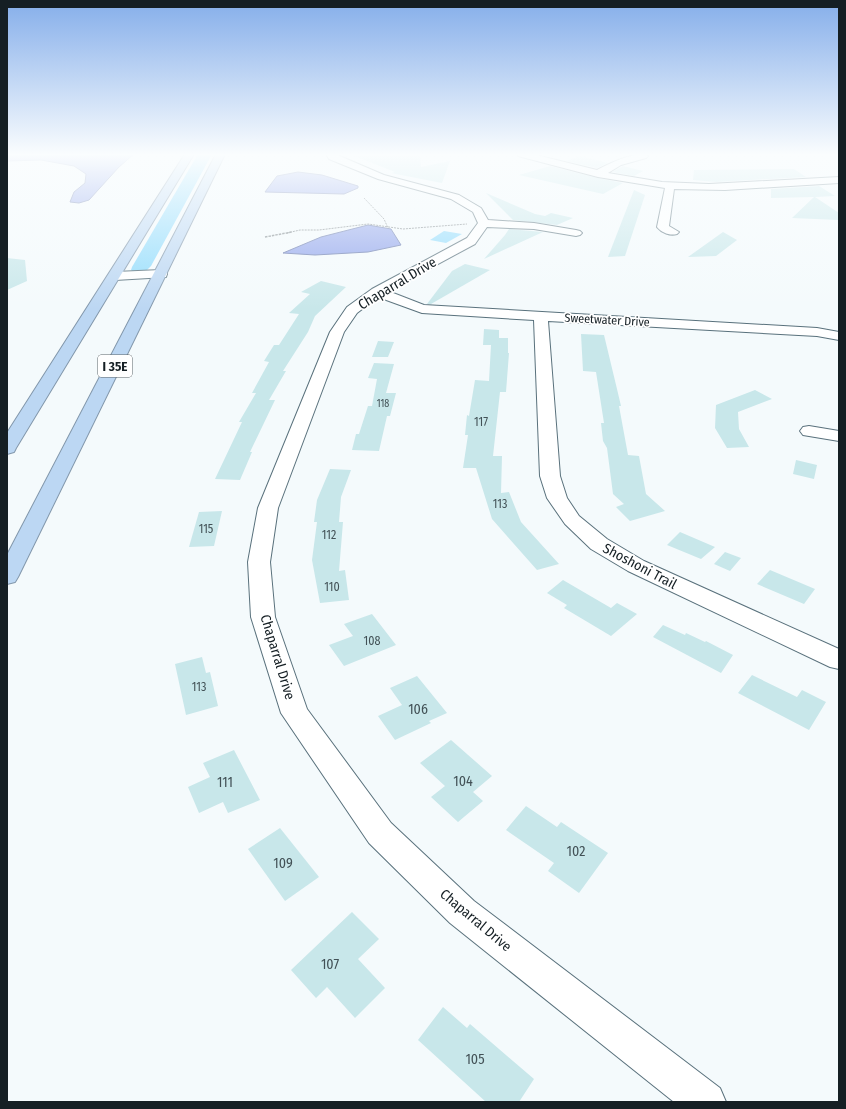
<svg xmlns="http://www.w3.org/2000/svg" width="846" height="1109" viewBox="0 0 846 1109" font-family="'Fira Sans Condensed',sans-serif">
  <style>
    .green { fill: #93dcfc }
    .water { fill: #92a5ec; stroke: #6c7db0 }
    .building { fill: #c8e7ea }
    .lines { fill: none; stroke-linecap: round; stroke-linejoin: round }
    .minor-casing { stroke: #59717c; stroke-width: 2 }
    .highway-casing { stroke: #8297ab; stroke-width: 2 }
    .path-far1 { stroke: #868e92; stroke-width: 1; stroke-dasharray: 2 1; stroke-linecap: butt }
    .path { stroke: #868e92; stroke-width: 1.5; stroke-dasharray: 2.5 1; stroke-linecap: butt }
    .minor { fill: #fff; fill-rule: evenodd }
    .highway { fill: #bcd7f3; fill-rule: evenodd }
    .labels { text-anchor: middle; stroke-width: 3.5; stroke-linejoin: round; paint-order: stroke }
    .far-number-label { font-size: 10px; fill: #425156 }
    .far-street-label { font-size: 12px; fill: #151f24; stroke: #fff }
    .number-label { font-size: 12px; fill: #425156 }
    .shield { fill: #fff; stroke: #5b6266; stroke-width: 1 }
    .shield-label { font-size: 13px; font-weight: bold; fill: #151f24 }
    .street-label { font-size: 14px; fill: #151f24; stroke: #fff }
    .near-number-label { font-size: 14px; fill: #425156 }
  </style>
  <rect width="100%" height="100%" fill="#f4fafc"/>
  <g class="green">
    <polygon points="198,154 212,154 151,266 146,271 133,272 131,270 132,267"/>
    <polygon points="444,231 462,234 446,243 430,240"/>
  </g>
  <g class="water">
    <polygon points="7,154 134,154 119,167 89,200 79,203 70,202 74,192 85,183 86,174 74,166 41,160 7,161"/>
    <polygon points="298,172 322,175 358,186 358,188 344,194 265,192 277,176"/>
    <polygon points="368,225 391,229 401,245 368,252 315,255 283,253 321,237"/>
  </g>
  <g class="building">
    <polygon points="352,154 420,154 421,167 450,161 442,183 391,173 395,172 352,155"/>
    <polygon points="580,156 608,163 597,168 566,161"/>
    <polygon points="550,166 598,178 623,183 603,194 519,175"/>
    <polygon points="623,166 643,171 634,176 612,172"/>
    <polygon points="794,169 806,177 716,182 693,180 694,170"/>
    <polygon points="819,186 835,196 815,197 839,213 839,220 792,218 814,197 771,198 771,189"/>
    <polygon points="634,190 645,195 625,256 608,257"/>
    <polygon points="486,193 535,214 545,216 551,213 573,218 557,225 513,220"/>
    <polygon points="509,229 543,232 484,259 505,235"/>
    <polygon points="723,232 737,240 716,256 688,257"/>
    <polygon points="7,258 25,260 27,281 7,290"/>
    <polygon points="465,264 490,270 431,304 427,304 452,271"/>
    <polygon points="321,281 346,287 315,316 308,332 283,371 286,371 269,400 275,400 250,452 252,452 240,480 215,479 242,422 239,422 256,393 252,393 269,362 264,361 274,345 279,345 299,314 289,313 310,294 301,292"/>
    <polygon points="484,329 499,330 499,338 508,338 508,353 509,353 506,392 500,392 493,456 502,456 501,493 509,492 521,522 559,564 537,570 492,519 476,468 463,468 468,435 465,435 467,415 469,416 475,380 489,381 491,345 483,345"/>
    <polygon points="581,334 604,335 617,389 621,406 619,406 628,455 639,456 646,494 665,511 630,521 616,507 624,504 613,494 607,448 603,441 601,423 604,423 596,372 583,371"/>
    <polygon points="378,341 394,342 388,357 372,357"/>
    <polygon points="374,363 394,364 386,393 396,393 390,416 387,416 379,451 352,450 356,434 359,434 368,406 372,406 377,379 368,378"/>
    <polygon points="755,390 772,399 738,412 739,429 749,447 727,448 715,428 716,405"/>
    <polygon points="796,460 817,465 814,479 793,474"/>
    <polygon points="330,469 351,470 341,497 339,522 343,522 339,571 345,570 349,600 320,603 312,560 317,522 314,522 317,500"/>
    <polygon points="222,511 214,546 189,547 199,512"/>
    <polygon points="680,532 715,547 701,559 667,545"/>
    <polygon points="725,552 741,558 730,571 714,564"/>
    <polygon points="770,570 815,589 804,604 757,584"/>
    <polygon points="563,580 611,608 617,603 637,614 611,636 564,608 567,605 547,593"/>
    <polygon points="372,614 396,645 344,666 329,645 353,636 344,624"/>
    <polygon points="663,625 685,635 686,633 705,642 706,641 733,655 721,673 653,637"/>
    <polygon points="202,657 206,673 210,672 218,706 186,715 175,664"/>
    <polygon points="752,675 797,697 802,690 826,702 809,730 738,693"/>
    <polygon points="417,676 447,713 429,721 431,723 395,740 378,716 402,705 390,688"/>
    <polygon points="451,740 492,776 473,792 483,801 458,822 431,797 445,786 420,763"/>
    <polygon points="234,750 260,800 228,813 223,802 199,813 188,787 210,777 203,763"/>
    <polygon points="526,806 557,827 561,822 608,853 579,893 548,871 554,863 506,830"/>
    <polygon points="280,828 319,877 285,901 248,849"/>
    <polygon points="352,912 379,939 358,959 385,988 355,1018 327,987 316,998 291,970"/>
    <polygon points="443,1007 467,1028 470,1024 534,1079 519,1102 486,1102 418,1040"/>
  </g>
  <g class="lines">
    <defs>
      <g id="minor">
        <polygon points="326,154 335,154 384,175 459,195 481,208 488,220 534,223 576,230 580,231 582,233 580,235 576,236 534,229 487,227 475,244 388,291 424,305 817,328 839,332 839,340 817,336 548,321 560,476 567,498 579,516 607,539 644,561 839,649 839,669 830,667 628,571 591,549 565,524 547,498 540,476 534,320 422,313 378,297 357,313 344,332 278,508 270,562 275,617 307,709 391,823 474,901 720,1088 726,1102 674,1102 450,923 369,843 281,713 251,617 248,562 258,508 330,332 347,307 372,289 467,238 478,223 473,212 451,199 378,179 329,159"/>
        <path d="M517,154H532L597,170C612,162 629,154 646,154L648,156L646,158L621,165L608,173L662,182L709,184L839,177V183L725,190L674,189L669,226L679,232L677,234C670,236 662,233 657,227L665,188L598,177L518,156Z"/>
        <polygon points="161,270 166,271 167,274 166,277 115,280 110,279 109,276 110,273 115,272"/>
        <polygon points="809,426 839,431 839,441 803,435 800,431 803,427"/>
      </g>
      <g id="highway">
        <polygon points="185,154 194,154 16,448 14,452 7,454 7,433"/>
        <polygon points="216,154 225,154 18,577 15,582 7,584 7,555"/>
      </g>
    </defs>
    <use href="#minor" class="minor-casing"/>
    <use href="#highway" class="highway-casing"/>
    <g class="path-far1">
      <polyline points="364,198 384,219 388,228"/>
      <polyline points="287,233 300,230 319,230 368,224 403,229 467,224"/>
    </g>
    <polyline class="path" points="265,237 292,232"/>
    <use href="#minor" class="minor"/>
    <use href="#highway" class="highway"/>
  </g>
  <linearGradient id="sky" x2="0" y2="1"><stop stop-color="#85aeea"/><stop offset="0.5" stop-color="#fafdfe"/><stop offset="1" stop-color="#fafdfe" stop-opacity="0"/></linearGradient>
  <rect width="846" height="309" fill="url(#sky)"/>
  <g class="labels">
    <g class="far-number-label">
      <text x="383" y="407">118</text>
    </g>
    <g class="far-street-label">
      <text transform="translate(607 320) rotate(3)" y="4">Sweetwater Drive</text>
    </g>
    <g class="number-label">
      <text x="481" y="426">117</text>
      <text x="500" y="508">113</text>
      <text x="206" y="533">115</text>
      <text x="329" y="539">112</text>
      <text x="332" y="591">110</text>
      <text x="372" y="645">108</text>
      <text x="199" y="691">113</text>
    </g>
    <rect class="shield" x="98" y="355" width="34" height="22" rx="3"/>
    <g class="shield-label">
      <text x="115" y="371">I 35E</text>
    </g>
    <g class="street-label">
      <text transform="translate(397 283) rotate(-31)" y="5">Chaparral Drive</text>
      <text transform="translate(640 566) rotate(28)" y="5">Shoshoni Trail</text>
      <text transform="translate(278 657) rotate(73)" y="5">Chaparral Drive</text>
      <text transform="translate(476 920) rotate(40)" y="5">Chaparral Drive</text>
    </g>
    <g class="near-number-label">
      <text x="418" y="714">106</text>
      <text x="463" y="786">104</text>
      <text x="225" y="787">111</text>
      <text x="576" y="856">102</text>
      <text x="283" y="868">109</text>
      <text x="330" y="969">107</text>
      <text x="475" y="1064">105</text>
    </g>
  </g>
  <rect width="846" height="1109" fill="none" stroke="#151f24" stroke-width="16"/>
</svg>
